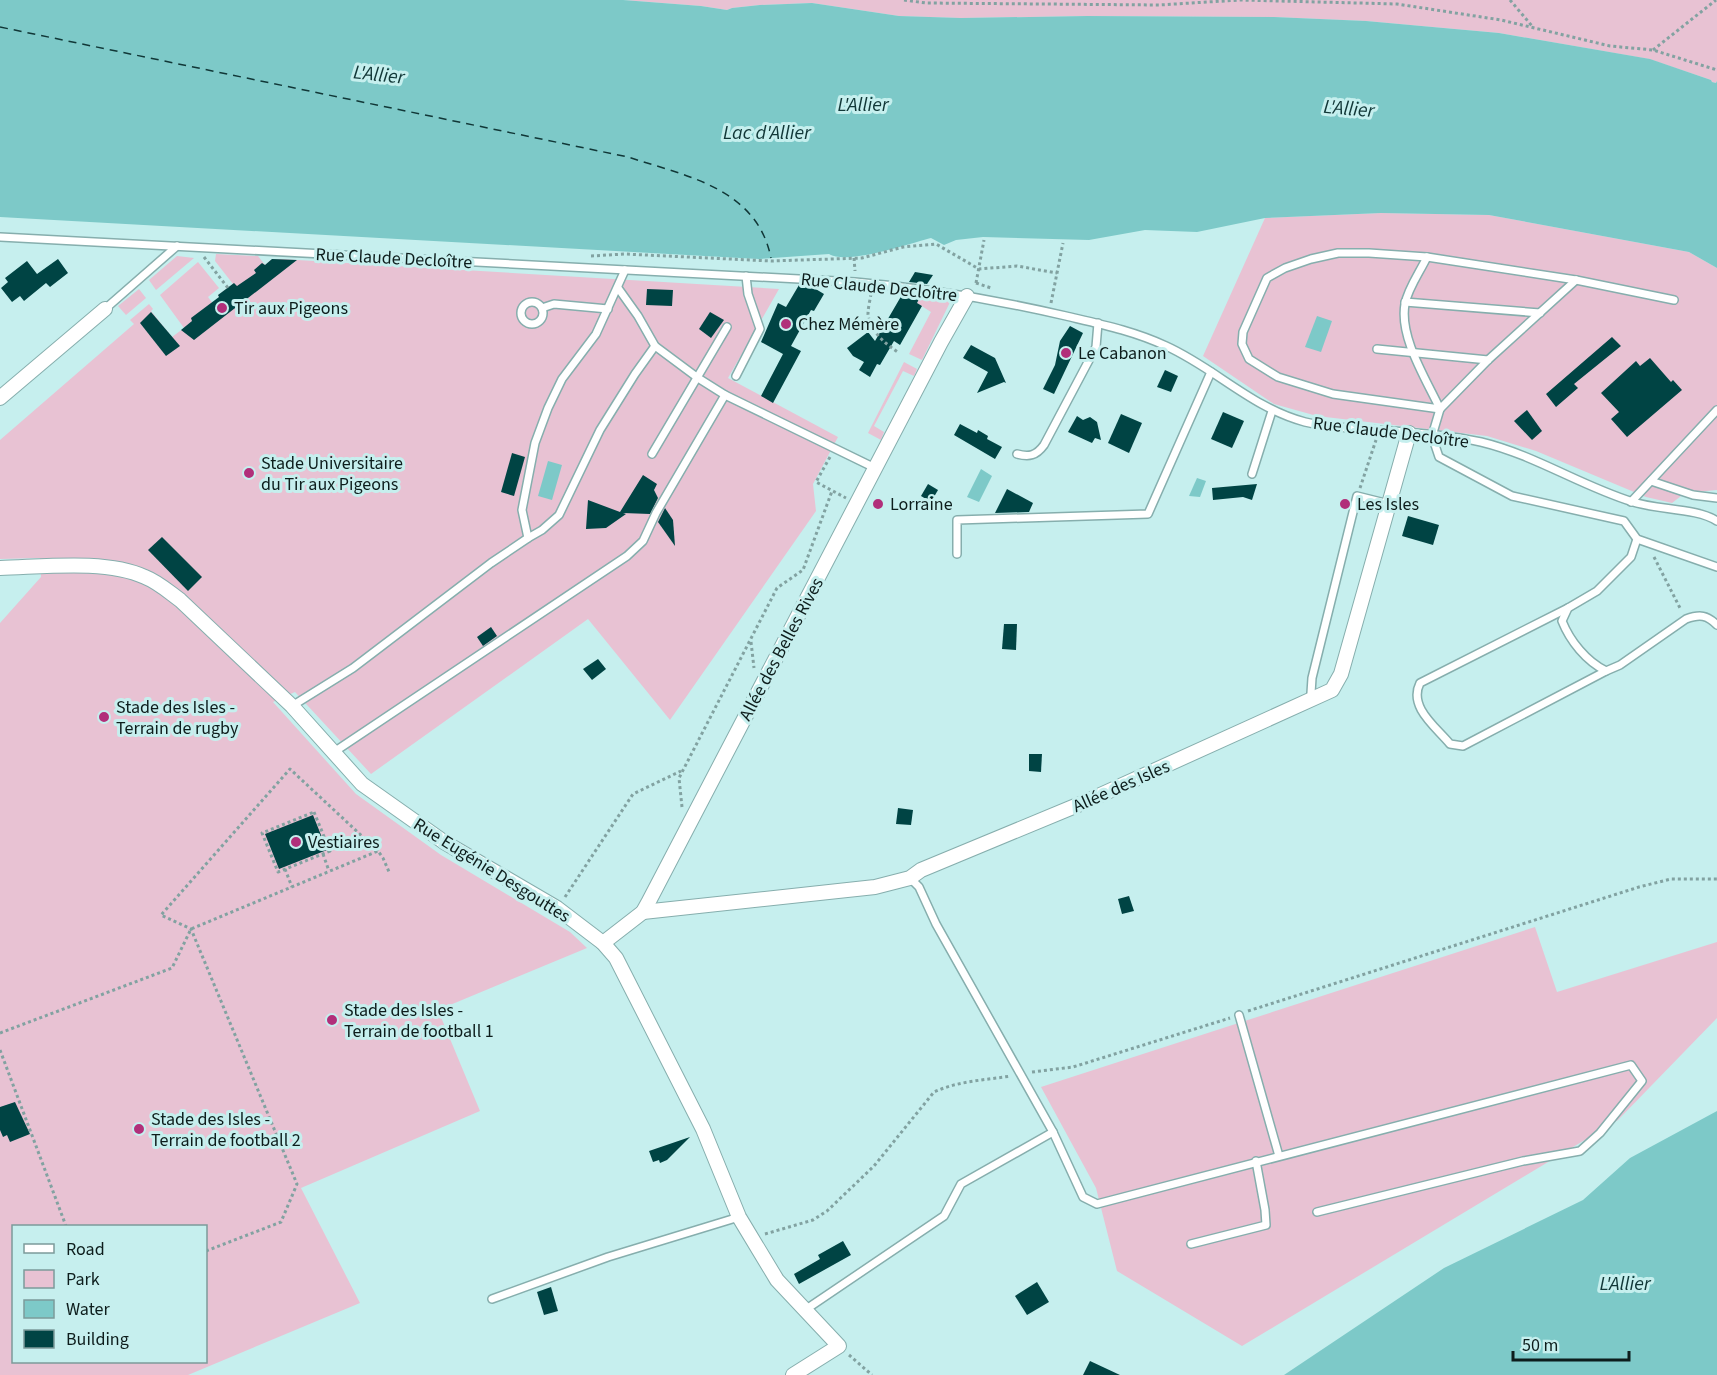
<svg xmlns="http://www.w3.org/2000/svg" width="1717" height="1375" viewBox="0 0 1717 1375" font-family="'Source Sans 3',sans-serif">
  <style>
    .green { fill: #e8c2d3; fill-rule: evenodd }
    .water { fill: #7dc9c8 }
    .lines { fill: none; stroke-linecap: round; stroke-linejoin: round }
    .ferry { stroke: #113737; stroke-width: 1.5; stroke-dasharray: 8 6; stroke-linecap: butt }
    .building { fill: #044 }
    .service-casing { stroke: #86aead; stroke-width: 10 }
    .minor-casing { stroke: #86aead; stroke-width: 16 }
    .path { stroke: #82a2a1; stroke-width: 3; stroke-dasharray: 3 3; stroke-linecap: butt }
    .service { stroke: #fff; stroke-width: 7 }
    .minor { stroke: #fff; stroke-width: 14 }
    .poi-dot { fill: #b12f7a; stroke: #c6efee; stroke-width: 2 }
    .labels { text-anchor: middle; stroke-width: 6; stroke-linejoin: round; paint-order: stroke }
    .street-label { font-size: 18px; fill: #0d1d1c; stroke: #c6efee }
    .poi-label { font-size: 18px; fill: #0d1d1c; stroke: #c6efee; text-anchor: start }
    .water-label { font-size: 20px; font-style: italic; fill: #113737; stroke: #c6efee }
  </style>
  <rect width="100%" height="100%" fill="#c6efee"/>
  <g class="green">
    <polygon points="623,0 1717,0 1717,81 1716,83 1712,82 1711,80 1649,59 1499,33 1366,21 1274,17 1087,16 961,18 899,16 812,3 760,5 732,8 727,10 701,6"/>
    <polygon points="1381,213 1489,215 1689,252 1717,268 1717,490 1685,493 1672,503 1646,497 1536,451 1487,436 1317,416 1274,404 1203,356 1265,218"/>
    <path d="M216,254L258,256L265,265L271,260L281,259L779,289L728,378L838,437L813,484L816,511L670,720L588,619L371,774L295,692L273,702L356,794L441,855L570,932L587,948L438,1010L480,1111L301,1188L360,1303L188,1375H0V623L41,577L40,558L0,559V440L134,324L130,320L149,304L153,309L151,311L172,337L184,328L160,295L198,262L219,288L208,297L214,305L219,297L218,295L233,284L215,261ZM14,1226H206V1362H14Z"/>
    <polygon points="177,256 194,258 156,290 149,280"/>
    <polygon points="139,289 146,298 126,315 118,306"/>
    <polygon points="922,294 952,298 922,360 909,354 931,312 917,303"/>
    <polygon points="904,362 917,369 914,376 903,371 874,426 884,432 881,440 868,433"/>
    <polygon points="1535,927 1557,992 1717,942 1717,1018 1618,1120 1242,1346 1117,1271 1096,1188 1041,1087"/>
  </g>
  <g class="water">
    <path d="M0,0H623L701,6L727,10L732,8L760,5L812,3L899,16L961,18L1087,16L1274,17L1366,21L1499,33L1650,59L1711,80L1712,82L1716,83L1717,81V268L1689,252L1489,215L1381,213L1265,218L1197,232L1145,230L1089,240L983,237L956,240L944,245L931,238C908,244 848,265 829,254L759,259L0,217Z"/>
    <polygon points="1317,316 1332,321 1321,352 1305,347"/>
    <polygon points="548,461 562,465 552,500 538,496"/>
    <polygon points="981,469 992,476 979,502 967,497"/>
    <polygon points="1197,478 1206,481 1200,497 1189,496"/>
    <polygon points="1717,1111 1717,1375 1284,1375 1444,1268 1583,1200 1630,1158"/>
  </g>
  <g class="lines">
    <path class="ferry" d="M0,27L628,157C686,176 757,188 771,258"/>
  </g>
  <g class="building">
    <polygon points="58,259 68,273 50,287 46,283 24,301 20,296 12,302 1,288 8,282 5,278 27,261 37,274"/>
    <polygon points="272,259 297,260 194,340 181,330 192,321 191,318 219,297 218,295 234,283 237,286 256,273 254,270 262,263 265,265"/>
    <polygon points="915,272 933,275 927,284 909,282"/>
    <polygon points="799,285 809,285 824,294 814,311 811,310 791,346 801,351 773,403 761,396 783,354 761,342 778,303 786,307"/>
    <polygon points="647,289 673,290 672,306 646,305"/>
    <polygon points="903,293 921,295 917,303 922,306 900,345 894,341 880,365 877,364 870,377 859,370 864,362 853,356 847,348 868,332 875,341"/>
    <polygon points="151,312 180,346 166,356 140,323"/>
    <polygon points="710,312 724,320 711,338 699,329"/>
    <polygon points="1070,326 1083,333 1054,394 1043,389 1055,365 1060,341"/>
    <polygon points="1612,337 1621,346 1574,384 1578,388 1556,407 1546,394"/>
    <polygon points="971,345 995,358 1006,383 1004,382 977,393 988,372 963,358"/>
    <polygon points="1650,358 1671,382 1673,380 1682,390 1627,437 1611,419 1619,412 1601,393 1636,361 1640,366"/>
    <polygon points="1165,370 1178,376 1171,392 1157,387"/>
    <polygon points="1527,410 1542,431 1532,440 1514,421"/>
    <polygon points="1223,412 1244,421 1232,448 1211,439"/>
    <polygon points="1121,414 1142,423 1129,453 1108,443"/>
    <polygon points="1077,416 1083,420 1090,417 1097,422 1101,440 1095,438 1092,443 1068,432"/>
    <polygon points="960,424 977,433 978,430 988,436 987,439 1002,447 995,459 954,435"/>
    <polygon points="512,453 525,457 514,496 501,492"/>
    <polygon points="643,475 657,484 654,490 658,498 650,514 623,513 626,514 606,528 586,529 588,500 620,512"/>
    <polygon points="928,484 938,490 931,502 921,496"/>
    <polygon points="1257,484 1252,500 1243,497 1213,500 1212,488"/>
    <polygon points="1007,489 1033,503 1029,512 995,513"/>
    <polygon points="665,508 673,520 675,546 658,522"/>
    <polygon points="1408,516 1439,525 1433,545 1402,536"/>
    <polygon points="162,537 202,577 188,591 148,550"/>
    <polygon points="1004,624 1017,624 1016,650 1002,649"/>
    <polygon points="491,627 497,636 483,646 477,637"/>
    <polygon points="598,659 606,669 592,680 583,669"/>
    <polygon points="1029,754 1042,754 1041,772 1029,771"/>
    <polygon points="898,808 913,810 911,825 896,824"/>
    <polygon points="313,815 327,850 279,869 265,834"/>
    <polygon points="1129,896 1134,911 1122,914 1118,899"/>
    <polygon points="15,1102 30,1134 10,1142 7,1135 3,1137 0,1130 0,1107"/>
    <polygon points="690,1137 667,1160 660,1163 659,1160 653,1162 649,1151"/>
    <polygon points="843,1241 851,1255 799,1284 794,1274 820,1259 818,1255"/>
    <polygon points="1037,1282 1049,1302 1027,1315 1015,1296"/>
    <polygon points="551,1287 558,1311 544,1315 537,1292"/>
    <polygon points="1090,1361 1120,1375 1083,1375"/>
  </g>
  <g class="lines">
    <defs>
      <g id="service">
        <path d="M0,237L855,282C926,288 997,300 1066,316C1100,324 1134,331 1166,346C1215,368 1252,408 1305,422C1329,428 1353,428 1377,430C1410,432 1449,435 1481,442C1535,455 1581,486 1633,502C1658,510 1697,508 1717,521"/>
        <path d="M1427,257C1420,272 1408,288 1405,304C1399,337 1426,379 1440,409"/>
        <polyline points="1576,280 1488,360 1440,409 1432,436 1439,457 1512,496 1624,521 1637,539 1717,567"/>
        <polyline points="618,288 638,316 655,346 698,378 725,395 875,468"/>
        <polyline points="1405,302 1540,313"/>
        <circle cx="532" cy="313" r="11"/>
        <polyline points="542,308 554,304 608,309"/>
        <polyline points="105,309 177,246"/>
        <polyline points="1377,349 1488,360"/>
        <polyline points="736,376 760,329 748,294 746,276"/>
        <polyline points="1440,409 1333,394 1278,377 1249,359 1242,344 1243,332 1267,278 1285,268 1311,259 1338,253 1369,253 1427,257 1576,280 1674,300"/>
        <polyline points="652,454 727,327"/>
        <path d="M1017,454C1029,457 1036,456 1044,445L1096,347L1098,323"/>
        <polyline points="1252,474 1272,411"/>
        <polyline points="1651,481 1693,495 1717,498"/>
        <polyline points="1631,502 1717,410"/>
        <polyline points="528,538 542,530 559,515 600,430 635,374 655,346"/>
        <path d="M1637,539L1631,557L1597,591L1568,608L1562,621C1570,641 1586,661 1606,671L1620,665L1686,619C1700,614 1707,615 1717,625"/>
        <polyline points="957,554 957,520 1148,514 1211,372"/>
        <path d="M1568,608L1420,683C1408,707 1436,727 1450,744L1463,746L1606,671"/>
        <polyline points="1314,699 1311,693 1312,678 1357,496 1389,504"/>
        <polyline points="292,706 353,668 491,563 528,538 522,510 535,443 548,408 562,379 596,334 625,270"/>
        <polyline points="334,752 627,556 643,541 656,513 725,395"/>
        <polyline points="910,878 919,887 936,924 1053,1132 1083,1197 1097,1204 1631,1065 1642,1081 1600,1133 1580,1151 1523,1161 1317,1212"/>
        <polyline points="1239,1015 1279,1156"/>
        <polyline points="1191,1244 1266,1225 1265,1210 1256,1161"/>
        <polyline points="492,1299 608,1257 739,1217"/>
        <polyline points="805,1310 944,1216 961,1184 1053,1132"/>
      </g>
      <g id="minor">
        <polyline points="0,398 105,309"/>
        <path d="M0,568C43,567 106,559 145,577C158,582 169,592 180,600L292,706L362,784L444,842L557,908L603,943L616,958L703,1129L739,1217L777,1280L839,1346L793,1375"/>
        <polyline points="643,912 875,887 910,878 921,870 1085,802 1332,690 1341,674 1409,433"/>
        <polyline points="603,943 643,912 648,903 941,342 967,296"/>
      </g>
    </defs>
    <use href="#service" class="service-casing"/>
    <use href="#minor" class="minor-casing"/>
    <g class="path">
      <polyline points="904,0 926,3 1159,5 1240,0 1397,4 1501,20 1610,46 1653,50 1717,70"/>
      <polyline points="1510,0 1532,26"/>
      <polyline points="1653,50 1716,0"/>
      <polyline points="591,256 625,254 771,261 862,258 903,247 936,244 979,269 1017,266 1057,273"/>
      <polyline points="204,257 228,288"/>
      <polyline points="854,258 855,271"/>
      <polyline points="976,283 991,288"/>
      <polyline points="976,283 984,240"/>
      <path d="M871,294C870,300 868,308 868,314C870,332 886,344 899,353"/>
      <polyline points="1051,303 1063,243"/>
      <polyline points="830,457 816,482 846,498"/>
      <polyline points="1360,488 1376,440"/>
      <polyline points="1654,557 1681,610"/>
      <polyline points="751,642 754,668"/>
      <polyline points="682,807 679,778 777,588 803,570 832,491"/>
      <polygon points="314,812 330,851 278,872 262,833"/>
      <polyline points="323,854 329,871"/>
      <polyline points="285,869 292,887"/>
      <polyline points="565,897 633,794 681,771"/>
      <polyline points="1248,1011 1639,887 1671,879 1717,879"/>
      <polyline points="0,1033 172,968 191,929 378,851 383,858 390,874"/>
      <polyline points="0,1050 66,1226"/>
      <polyline points="1032,1072 1073,1067 1230,1018"/>
      <path d="M765,1234L813,1220L827,1211L874,1166L934,1092C958,1081 985,1080 1011,1076"/>
      <polyline points="206,1251 281,1222 297,1184 191,929 161,915 290,769 378,851"/>
      <polyline points="849,1355 872,1375"/>
    </g>
    <use href="#service" class="service"/>
    <use href="#minor" class="minor"/>
  </g>
  <g class="poi-dot">
    <circle cx="222" cy="308" r="6"/>
    <circle cx="786" cy="324" r="6"/>
    <circle cx="1066" cy="353" r="6"/>
    <circle cx="249" cy="473" r="6"/>
    <circle cx="878" cy="504" r="6"/>
    <circle cx="1345" cy="504" r="6"/>
    <circle cx="104" cy="717" r="6"/>
    <circle cx="296" cy="842" r="6"/>
    <circle cx="332" cy="1020" r="6"/>
    <circle cx="139" cy="1129" r="6"/>
  </g>
  <g class="labels">
    <g class="street-label">
      <text transform="translate(394 258) rotate(3)" y="6">Rue Claude Decloître</text>
      <text transform="translate(879 287) rotate(6)" y="6">Rue Claude Decloître</text>
      <text transform="translate(1391 432) rotate(7)" y="6">Rue Claude Decloître</text>
      <text transform="translate(781 649) rotate(-62)" y="6">Allée des Belles Rives</text>
      <text transform="translate(1121 786) rotate(-24)" y="6">Allée des Isles</text>
      <text transform="translate(492 870) rotate(32)" y="6">Rue Eugénie Desgouttes</text>
    </g>
    <g class="poi-label">
      <text x="234" y="314">Tir aux Pigeons</text>
      <text x="798" y="330">Chez Mémère</text>
      <text x="1078" y="359">Le Cabanon</text>
      <text x="261" y="469">Stade Universitaire<tspan x="261" dy="21">du Tir aux Pigeons</tspan></text>
      <text x="890" y="510">Lorraine</text>
      <text x="1357" y="510">Les Isles</text>
      <text x="116" y="713">Stade des Isles -<tspan x="116" dy="21">Terrain de rugby</tspan></text>
      <text x="308" y="848">Vestiaires</text>
      <text x="344" y="1016">Stade des Isles -<tspan x="344" dy="21">Terrain de football 1</tspan></text>
      <text x="151" y="1125">Stade des Isles -<tspan x="151" dy="21">Terrain de football 2</tspan></text>
    </g>
    <g class="water-label">
      <text transform="translate(379 74) rotate(6)" y="7">L'Allier</text>
      <text x="863" y="111">L'Allier</text>
      <text transform="translate(1349 108) rotate(5)" y="7">L'Allier</text>
      <text x="767" y="139">Lac d'Allier</text>
      <text x="1625" y="1290">L'Allier</text>
    </g>
  </g>
  <rect x="12" y="1225" width="195" height="138" fill="#c6efee" stroke="#7c9b9a" stroke-width="1.5"/>
  <rect x="24" y="1244" width="30" height="9" fill="#ffffff" stroke="#7c9b9a" stroke-width="1.5"/>
  <text x="66" y="1255" font-size="18" fill="#0d1d1c">Road</text>
  <rect x="24" y="1270" width="30" height="18" fill="#e8c2d3" stroke="#7c9b9a" stroke-width="1.5"/>
  <text x="66" y="1285" font-size="18" fill="#0d1d1c">Park</text>
  <rect x="24" y="1300" width="30" height="18" fill="#7dc9c8" stroke="#7c9b9a" stroke-width="1.5"/>
  <text x="66" y="1315" font-size="18" fill="#0d1d1c">Water</text>
  <rect x="24" y="1330" width="30" height="18" fill="#004444" stroke="#7c9b9a" stroke-width="1.5"/>
  <text x="66" y="1345" font-size="18" fill="#0d1d1c">Building</text>
  <path d="M1513 1351v9h116v-9" fill="none" stroke="#0d1d1c" stroke-width="3"/>
  <text x="1522" y="1351" font-size="18" fill="#0d1d1c" stroke="#c6efee" stroke-width="4.5" paint-order="stroke">50 m</text>
</svg>
